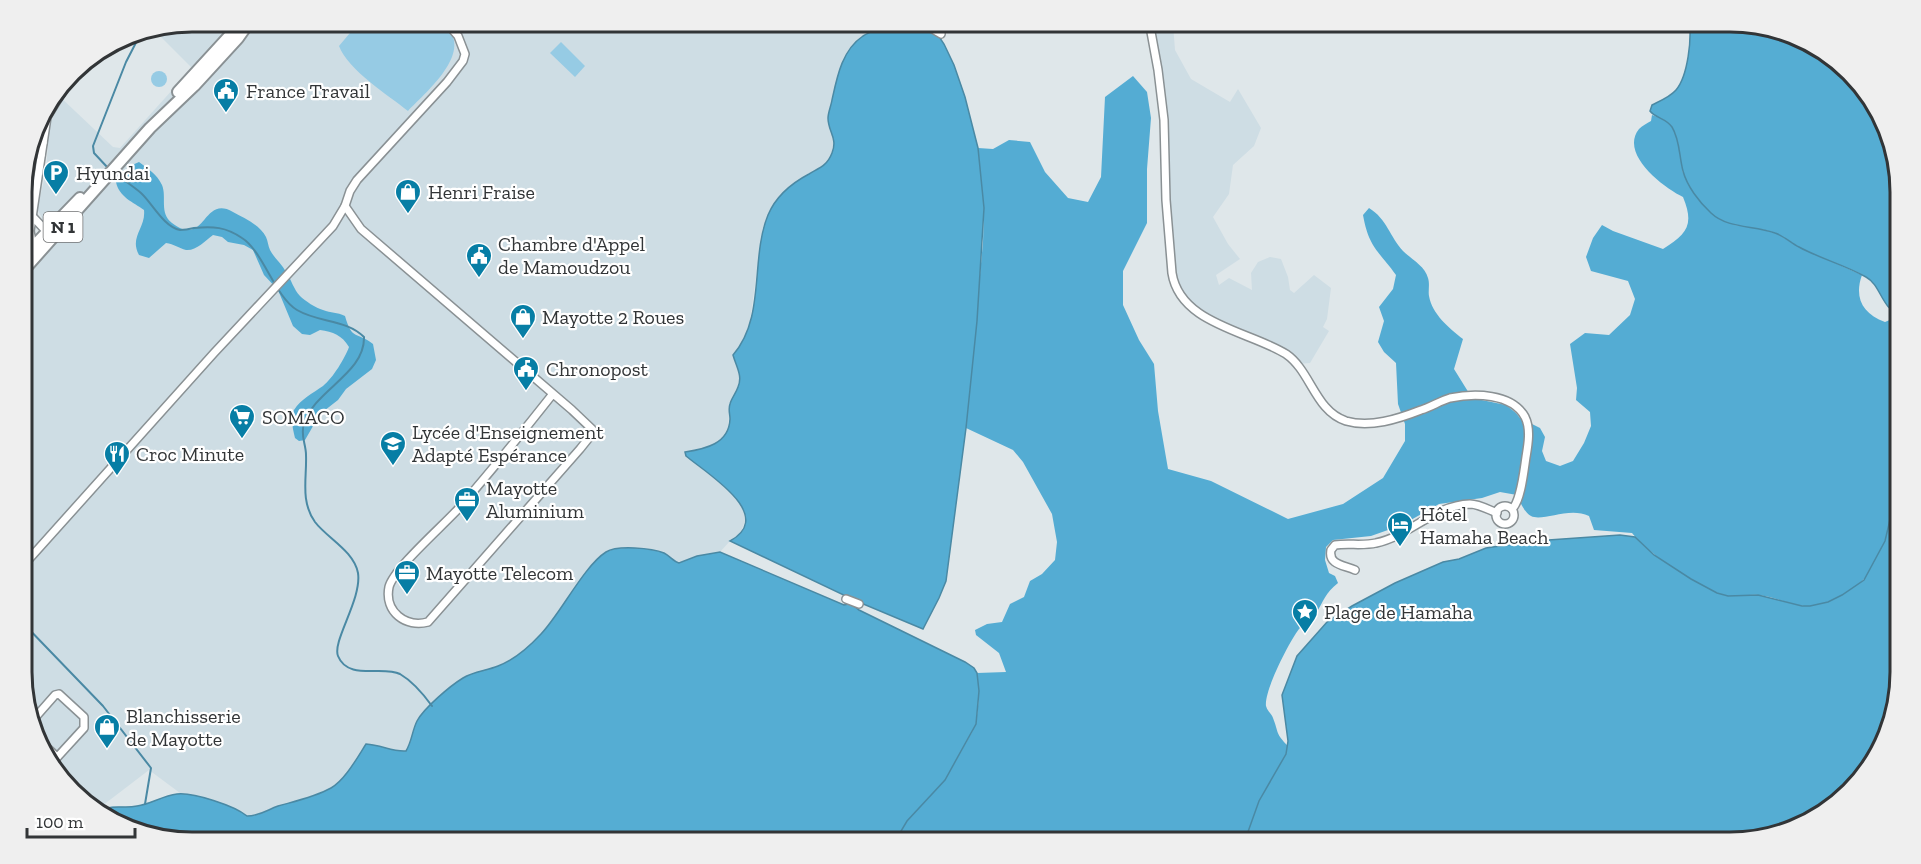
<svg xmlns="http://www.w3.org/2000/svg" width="1921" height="864" viewBox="0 0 1921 864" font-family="'Zilla Slab',serif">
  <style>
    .built { fill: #cedde4 }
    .green { fill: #96cbe4 }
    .forest { fill: #54acd3 }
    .water { fill: #55add3; stroke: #4a89a4; stroke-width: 1.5 }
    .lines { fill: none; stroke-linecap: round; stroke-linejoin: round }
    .stream { stroke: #4a89a4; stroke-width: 2 }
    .minor-casing { stroke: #8a9194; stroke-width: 10 }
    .primary-casing { stroke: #8a9194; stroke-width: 14 }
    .minor { stroke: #fff; stroke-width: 7 }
    .primary { stroke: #fff; stroke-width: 10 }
    .labels { text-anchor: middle; stroke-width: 4.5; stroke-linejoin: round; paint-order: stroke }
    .shield { fill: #fff; stroke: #707273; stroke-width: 1.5 }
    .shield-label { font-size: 18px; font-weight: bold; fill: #323537 }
    .poi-label { font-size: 20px; fill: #323537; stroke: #fff; text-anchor: start }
    .rim { fill: none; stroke: #323537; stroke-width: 3 }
  </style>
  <rect width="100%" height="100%" fill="#dfe7ea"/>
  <g class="built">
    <polygon points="192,21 897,21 864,36 849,51 839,73 828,117 834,140 831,155 827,163 819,169 809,173 781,194 771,209 763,227 750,321 744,340 734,355 740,376 739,385 730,404 723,486 740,501 743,507 745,521 740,534 730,541 720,552 697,556 683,562 673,561 670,557 654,550 621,549 596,562 542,633 521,653 498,666 464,677 426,710 417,721 410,743 406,751 393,751 387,747 366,745 346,775 332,788 258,816 247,816 242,811 216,802 180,793 149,770 98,809 56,776 23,695 22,250 46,225 37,209 46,172 48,143 38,134 36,127 57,94 113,147 120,148 192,68 153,29"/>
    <polygon points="1149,21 1175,21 1173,25 1175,50 1191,79 1230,102 1238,89 1261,128 1254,146 1233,165 1229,194 1213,217 1228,244 1240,259 1216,275 1219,285 1229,278 1252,290 1251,273 1258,262 1270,257 1281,259 1288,277 1290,290 1294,293 1314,275 1331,288 1327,319 1323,327 1329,331 1310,363 1298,364 1289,356 1200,313 1174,282 1164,120"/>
    <polygon points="24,171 35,180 30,200 23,196 21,198 21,180"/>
  </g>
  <g class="green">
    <path d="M360,21H438C441,24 446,27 449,30C470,56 424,94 408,111C388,95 348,70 339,46Z"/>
    <polygon points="561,42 585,66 575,77 550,53"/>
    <circle cx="159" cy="79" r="8"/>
  </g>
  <g class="forest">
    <path d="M1133,76L1147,92L1151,118L1147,169V223L1123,271V305L1139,340L1154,364L1158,411L1168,469L1211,481L1288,519L1343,504L1383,478L1405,441V424L1398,404L1396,363L1384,352L1378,342L1384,321L1379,307L1393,289L1396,275C1378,250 1369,248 1363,215L1369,208C1387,219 1390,237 1403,251C1411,259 1425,266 1428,278C1430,284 1428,291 1429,296C1432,314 1449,328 1463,339L1454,369L1472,398L1506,405L1516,413L1520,418L1540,428L1545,437L1542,451L1546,461L1560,466L1573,461L1584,443L1591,426L1590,412L1576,400L1577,388L1570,344L1585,333L1609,335L1630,315L1635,299L1628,281L1591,271L1586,257L1593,238L1602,225L1613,231L1663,249C1686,234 1695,226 1683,197C1664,188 1619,154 1639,129C1642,126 1647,123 1651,121L1652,115L1663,119L1671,125L1677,137L1683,173L1734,225L1751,226L1778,234L1797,246L1862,275C1854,297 1862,314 1885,322L1899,316L1900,500C1891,509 1892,517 1889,529C1885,546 1875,569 1862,581C1848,594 1823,608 1804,606C1789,604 1774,597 1759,595C1749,594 1738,597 1727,596C1702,592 1648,553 1632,533L1594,530L1589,516C1569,506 1543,522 1531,516C1524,512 1520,502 1517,495L1500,492L1482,498L1439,504L1402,525L1371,536L1333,540L1326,547L1325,560L1329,573L1335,576L1338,583C1325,593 1324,601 1316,613C1312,619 1304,624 1299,629C1289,642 1264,691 1266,706C1267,711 1272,714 1273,718C1279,733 1275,733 1288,746L1286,754L1259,801L1244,843H894L907,821L945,780L972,732C980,714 979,692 977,673L1006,672L999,653L976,635L975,630L987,624L1002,622L1010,604L1024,597L1030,581L1042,574L1055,560L1057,542L1052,514L1023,462L1013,450L966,428L983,242L984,208L978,148L993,149L1009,140L1030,142L1045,172L1068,198L1088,202L1101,177L1105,97Z"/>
    <path d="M139,162C148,169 157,174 162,185C167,197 159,213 172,223C206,249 202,194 233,212C244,218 260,225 266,237C268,241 268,246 270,250C274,258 282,264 286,272C291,279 294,290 300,296C305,301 316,308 323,310C331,313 337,312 345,316C352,341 356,331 373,344L376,360L372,369L346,389L338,400L320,414L305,440L299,441L295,438C293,430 290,418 294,410C301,399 313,393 323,386C333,378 345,358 349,347C342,335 333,332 320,330L310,335L302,334L293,326L278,290L264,275L253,250L244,245L228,242L222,237L213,235C205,241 196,251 186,250C179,248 174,244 166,243L149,258L139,255C129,237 146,228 144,210C133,202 119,197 116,182L130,166Z"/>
  </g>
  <g class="water">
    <path d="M897,21H911L918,25L923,24L938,35L944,44L954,65L965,97L978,148L984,208L977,321L966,428L946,581L939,598L923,629L861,603H854V606L859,610L965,662L974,668L977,673L979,691L976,724L945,780L907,821L894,843H192L126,830L100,810C113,804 124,809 137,806C151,804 162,796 177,794C193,792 235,806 247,816C260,816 267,810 278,806C296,801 315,797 331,788C345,780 357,758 366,744C382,745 392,752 406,751C412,741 412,731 417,721C424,708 450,686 463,678C474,671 486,671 498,666C514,660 529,647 541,634C561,613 584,566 606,552C617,545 652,548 664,553C670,556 673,561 679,563L697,556L720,552L844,605L848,604L850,600L848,597L730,541C777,515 706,473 686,456L685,452C705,449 729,444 730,419C730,414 728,409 730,404C731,399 736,393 738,387C743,376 736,366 733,355C766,317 750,259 768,215C776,196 792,183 809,174C819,168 827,166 832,153C838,138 828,132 828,118C828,113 831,106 832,100C837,77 842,50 863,36C873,30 886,26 897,21Z"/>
    <path d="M1689,21H1729L1795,34L1865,88L1899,170V313C1882,310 1881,285 1866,277C1845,265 1821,259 1799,247C1791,243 1784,236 1775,233C1754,225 1728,229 1711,213C1699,202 1687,186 1683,171C1679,156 1680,140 1672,127C1666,118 1655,118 1650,111L1652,105C1660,101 1670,97 1676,90C1688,76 1692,38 1689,21Z"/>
    <polygon points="1900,500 1900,673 1887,738 1824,814 1740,843 1244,843 1259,801 1286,754 1288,741 1282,695 1297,656 1327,622 1352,606 1395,583 1443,562 1459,559 1486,548 1534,541 1620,535 1635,537 1654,555 1691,579 1717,593 1728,596 1758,595 1802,606 1810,606 1828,602 1842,595 1864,580 1885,541 1893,507"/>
  </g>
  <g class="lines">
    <g class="stream">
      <polyline points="108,168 94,153 93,146 126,62 142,31"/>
      <path d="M115,173C123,180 133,186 141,193C152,203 164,227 180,230C184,230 190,229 194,228C213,226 226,227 242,238C263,251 275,297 297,310C319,323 346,319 364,337C365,374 314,390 304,424C300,435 306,444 306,455C307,478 300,501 315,522C327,538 354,551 358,573C362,599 332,641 338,656C348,681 383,665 400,674C412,681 424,695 432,706"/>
      <polyline points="22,622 103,706 151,768 145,804"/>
    </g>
    <defs>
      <g id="minor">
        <path d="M445,21L458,36L465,54L463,61L447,82L357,180L350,191L345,206L361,229L572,410L592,429L588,439L580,449L428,622C406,628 384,612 389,587C394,568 444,525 459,508C491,471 522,433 552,395"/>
        <polyline points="866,21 868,23 878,21"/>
        <polyline points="919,21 941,34"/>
        <path d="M1149,21L1158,70L1164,120L1166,200L1172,273C1180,324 1249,331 1286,354C1311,371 1315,411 1346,421C1370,428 1398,419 1421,410C1431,407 1440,401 1450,398C1474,393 1512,393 1525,417C1531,429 1528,445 1526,457C1524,470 1521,501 1512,509"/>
        <polyline points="33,138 43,143"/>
        <polyline points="30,147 34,147 41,155"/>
        <polyline points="32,216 49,234"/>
        <polyline points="36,246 32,242 30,231 47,117 80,63"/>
        <circle cx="1505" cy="515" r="9"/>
        <polyline points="22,567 214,353 333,226 345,206"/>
        <path d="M1355,570C1344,565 1328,565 1331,550L1335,545C1348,543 1363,546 1376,543C1410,536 1434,505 1470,504C1479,504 1489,510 1497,513"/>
        <polyline points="846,599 859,604"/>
        <polyline points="33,720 55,695 59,694 84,717 84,728 51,764"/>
        <polyline points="43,744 57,757"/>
      </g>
      <g id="primary">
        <polyline points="178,92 243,21"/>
        <polyline points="22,258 80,198"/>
        <polyline points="22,272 150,128 194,86 238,38 250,21"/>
      </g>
    </defs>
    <use href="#minor" class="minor-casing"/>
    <use href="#primary" class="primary-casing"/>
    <use href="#minor" class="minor"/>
    <use href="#primary" class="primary"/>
  </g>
  <defs>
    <symbol id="civic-pin" viewBox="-11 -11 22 30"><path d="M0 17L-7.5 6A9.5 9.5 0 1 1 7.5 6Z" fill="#077ea5" stroke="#fff"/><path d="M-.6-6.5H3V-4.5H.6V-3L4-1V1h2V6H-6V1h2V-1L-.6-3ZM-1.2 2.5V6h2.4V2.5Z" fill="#fff"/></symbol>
    <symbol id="parking-pin" viewBox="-11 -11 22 30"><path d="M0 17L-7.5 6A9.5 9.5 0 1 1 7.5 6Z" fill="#077ea5" stroke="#fff"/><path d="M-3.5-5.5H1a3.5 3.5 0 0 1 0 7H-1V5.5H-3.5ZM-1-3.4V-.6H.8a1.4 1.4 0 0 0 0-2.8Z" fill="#fff"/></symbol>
    <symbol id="shop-pin" viewBox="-11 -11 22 30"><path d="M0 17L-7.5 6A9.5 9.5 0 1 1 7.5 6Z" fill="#077ea5" stroke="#fff"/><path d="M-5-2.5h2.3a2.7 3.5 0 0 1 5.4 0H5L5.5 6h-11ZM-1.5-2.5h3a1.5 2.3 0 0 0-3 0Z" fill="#fff"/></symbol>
    <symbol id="supermarket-pin" viewBox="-11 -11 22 30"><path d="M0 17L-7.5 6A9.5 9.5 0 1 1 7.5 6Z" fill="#077ea5" stroke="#fff"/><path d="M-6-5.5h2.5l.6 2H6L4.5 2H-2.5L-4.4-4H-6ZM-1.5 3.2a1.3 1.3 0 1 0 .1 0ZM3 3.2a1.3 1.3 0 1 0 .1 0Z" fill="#fff"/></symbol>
    <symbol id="school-pin" viewBox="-11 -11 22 30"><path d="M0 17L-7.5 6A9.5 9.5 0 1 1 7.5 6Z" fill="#077ea5" stroke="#fff"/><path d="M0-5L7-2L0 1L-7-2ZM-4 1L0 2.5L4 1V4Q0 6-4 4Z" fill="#fff"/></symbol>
    <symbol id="restaurant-pin" viewBox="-11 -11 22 30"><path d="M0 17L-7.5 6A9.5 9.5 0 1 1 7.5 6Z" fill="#077ea5" stroke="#fff"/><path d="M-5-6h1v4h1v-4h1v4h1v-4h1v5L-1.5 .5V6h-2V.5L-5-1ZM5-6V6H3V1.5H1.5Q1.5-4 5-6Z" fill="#fff"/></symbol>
    <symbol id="office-pin" viewBox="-11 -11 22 30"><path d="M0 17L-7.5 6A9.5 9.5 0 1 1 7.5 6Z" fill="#077ea5" stroke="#fff"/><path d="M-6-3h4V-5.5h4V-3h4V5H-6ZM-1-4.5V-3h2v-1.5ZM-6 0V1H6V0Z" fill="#fff"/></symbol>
    <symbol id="hotel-pin" viewBox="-11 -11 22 30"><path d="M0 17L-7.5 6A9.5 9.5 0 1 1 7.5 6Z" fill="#077ea5" stroke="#fff"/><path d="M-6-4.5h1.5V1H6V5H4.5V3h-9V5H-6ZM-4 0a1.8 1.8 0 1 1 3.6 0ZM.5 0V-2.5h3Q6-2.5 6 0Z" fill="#fff"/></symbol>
    <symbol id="sight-pin" viewBox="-11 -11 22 30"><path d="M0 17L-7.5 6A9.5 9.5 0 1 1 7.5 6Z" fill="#077ea5" stroke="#fff"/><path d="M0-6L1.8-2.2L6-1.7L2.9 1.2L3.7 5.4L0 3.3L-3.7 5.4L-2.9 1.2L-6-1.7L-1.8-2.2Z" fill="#fff"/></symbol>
  </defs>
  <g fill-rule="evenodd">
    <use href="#civic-pin" x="211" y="76" width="30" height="40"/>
    <use href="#parking-pin" x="41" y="158" width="30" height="40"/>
    <use href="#shop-pin" x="393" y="177" width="30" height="40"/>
    <use href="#civic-pin" x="464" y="241" width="30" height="40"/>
    <use href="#shop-pin" x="508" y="302" width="30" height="40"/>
    <use href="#civic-pin" x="511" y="354" width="30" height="40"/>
    <use href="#supermarket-pin" x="227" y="402" width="30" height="40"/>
    <use href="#school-pin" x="378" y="429" width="30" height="40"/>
    <use href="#restaurant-pin" x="102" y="439" width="30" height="40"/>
    <use href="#office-pin" x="452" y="485" width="30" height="40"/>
    <use href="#hotel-pin" x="1385" y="510" width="30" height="40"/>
    <use href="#office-pin" x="392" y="558" width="30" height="40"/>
    <use href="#sight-pin" x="1290" y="597" width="30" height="40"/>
    <use href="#shop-pin" x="92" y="712" width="30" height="40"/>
  </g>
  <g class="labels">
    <rect class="shield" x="43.5" y="212" width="39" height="30" rx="4.5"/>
    <g class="shield-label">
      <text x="63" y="233">N 1</text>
    </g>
    <g class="poi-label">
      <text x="246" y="98">France Travail</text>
      <text x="76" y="180">Hyundai</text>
      <text x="428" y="199">Henri Fraise</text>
      <text x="498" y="251">Chambre d'Appel<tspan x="498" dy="23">de Mamoudzou</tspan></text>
      <text x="542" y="324">Mayotte 2 Roues</text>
      <text x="546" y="376">Chronopost</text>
      <text x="262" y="424">SOMACO</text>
      <text x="412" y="439">Lycée d'Enseignement<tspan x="412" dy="23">Adapté Espérance</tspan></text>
      <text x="136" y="461">Croc Minute</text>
      <text x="486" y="495">Mayotte<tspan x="486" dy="23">Aluminium</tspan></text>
      <text x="1420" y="521">Hôtel<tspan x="1420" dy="23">Hamaha Beach</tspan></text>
      <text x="426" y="580">Mayotte Telecom</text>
      <text x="1324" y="619">Plage de Hamaha</text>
      <text x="126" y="723">Blanchisserie<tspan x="126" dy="23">de Mayotte</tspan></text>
    </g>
  </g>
  <path d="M0 0H1921V864H0ZM192 32H1730A160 160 0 0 1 1890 192V672A160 160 0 0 1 1730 832H192A160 160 0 0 1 32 672V192A160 160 0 0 1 192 32Z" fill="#efefef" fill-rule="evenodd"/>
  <path class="rim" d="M192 32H1730A160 160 0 0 1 1890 192V672A160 160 0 0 1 1730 832H192A160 160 0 0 1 32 672V192A160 160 0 0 1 192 32Z"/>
  <path d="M27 828v9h108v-9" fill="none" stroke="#323537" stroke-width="3"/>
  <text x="36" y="828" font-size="18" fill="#323537" stroke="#ffffff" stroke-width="4.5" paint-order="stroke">100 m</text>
</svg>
